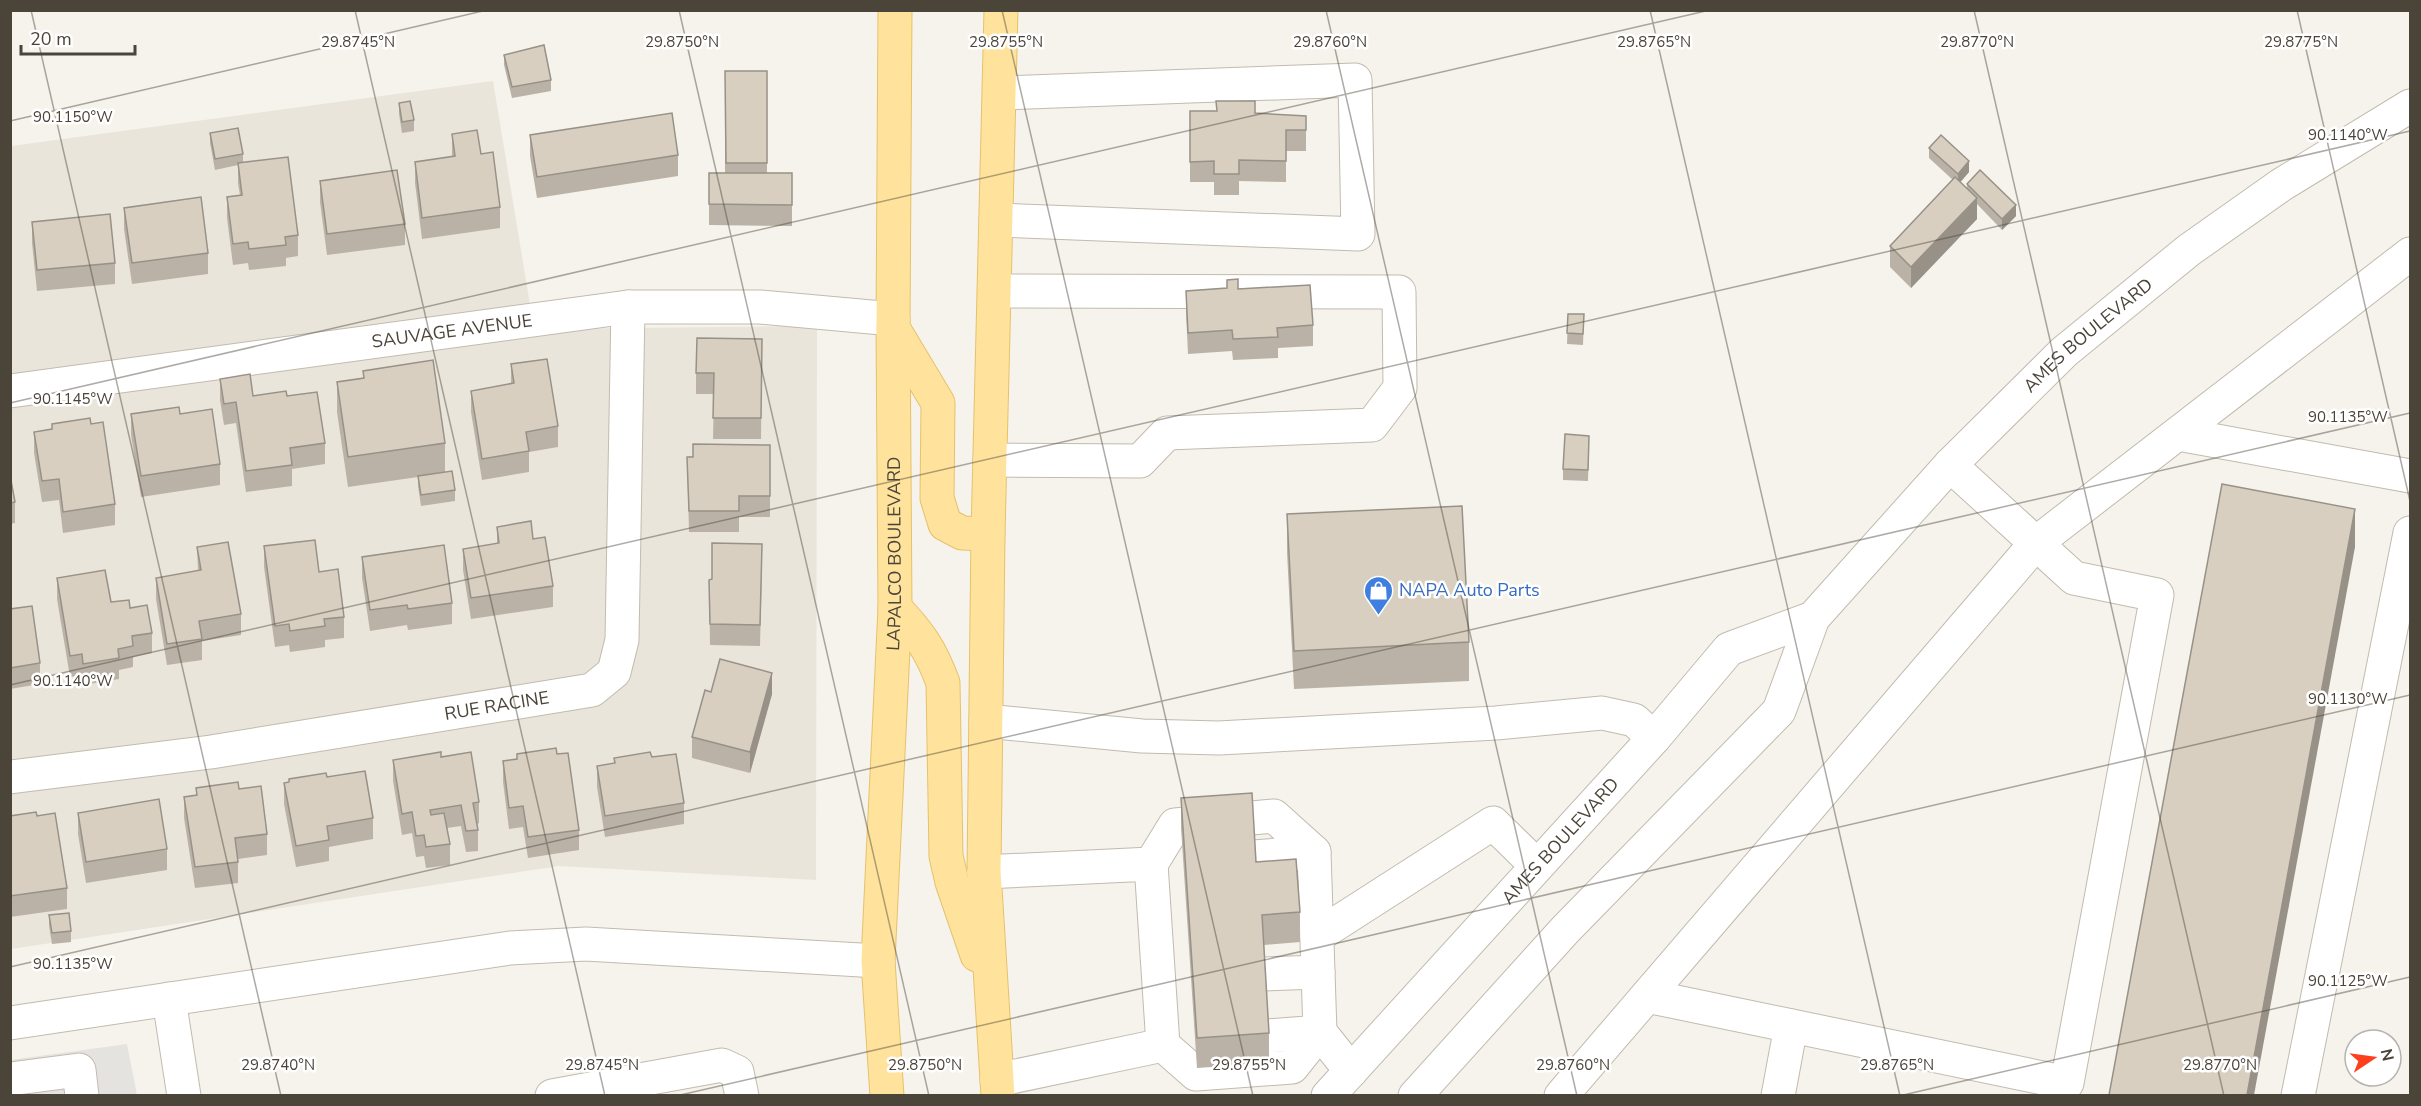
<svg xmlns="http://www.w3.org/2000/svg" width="2421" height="1106" viewBox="0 0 2421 1106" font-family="'Nunito Sans',sans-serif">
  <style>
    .residential { fill: #eae5da }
    .parking { fill: #e5e3e0 }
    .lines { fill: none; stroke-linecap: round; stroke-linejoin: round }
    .minor-casing { stroke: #c2bbae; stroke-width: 35 }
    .major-casing { stroke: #e6c16a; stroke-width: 35 }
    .minor { stroke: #fff; stroke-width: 33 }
    .major { stroke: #ffe39c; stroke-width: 33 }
    .wall { fill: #bab2a6 }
    .shaded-wall { fill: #979187 }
    .building { fill: #d8cfc1; stroke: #979187; stroke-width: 1.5 }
    .ticks { fill: none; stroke: #4b4439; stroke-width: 1.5; stroke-opacity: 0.45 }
    .labels { text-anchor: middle; stroke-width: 5; stroke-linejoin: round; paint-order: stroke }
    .street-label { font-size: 18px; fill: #4b4439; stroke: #fff }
    .shop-label { font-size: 18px; fill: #366cbe; stroke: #fff; text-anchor: start }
    .ticks-label { font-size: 15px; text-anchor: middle; fill: #4b4439; stroke: #fff; stroke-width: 5; stroke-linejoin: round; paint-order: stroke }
  </style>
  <rect width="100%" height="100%" fill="#f6f3ec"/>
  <polygon class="residential" points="493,81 534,329 817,326 816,880 559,866 11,949 11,146"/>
  <polygon class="parking" points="127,1044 137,1095 11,1095 10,1060"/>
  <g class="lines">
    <defs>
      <g id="minor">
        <polyline points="996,220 1358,234 1355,80 1001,93"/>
        <path id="s1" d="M10,391L628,307H760L893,319"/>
        <polyline points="2178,434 2410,476"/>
        <polyline points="990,460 1140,461 1167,433 1372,425 1400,388 1399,292 995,291"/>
        <polyline points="986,721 1142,736 1219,738 1496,723 1602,713 1634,720 1654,738"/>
        <path id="s2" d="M10,777L211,752L592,690L614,672L622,640L628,307"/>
        <polyline points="1254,857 1314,852"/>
        <polyline points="1151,864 1175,825 1274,816 1314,852 1318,972 1264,974"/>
        <polyline points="984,872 1151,864 1163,1045 997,1080"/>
        <polyline points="1317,936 1493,823 1537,866"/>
        <polyline points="1647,996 2067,1083 2157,595 2074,578 1950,465"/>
        <polyline points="169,999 184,1096"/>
        <polyline points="10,1023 510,948 586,944 878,961"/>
        <polyline points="1267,1036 1320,1032 1318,972"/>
        <polyline points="1163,1045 1196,1074 1292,1067 1320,1032 1351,1071"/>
        <polyline points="10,1079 79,1070 82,1096"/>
        <polyline points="552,1096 722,1065 737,1072 742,1096"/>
        <path id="s3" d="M1328,1096L1654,738L1729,649L1813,618"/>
        <path id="s4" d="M1415,1096L1565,930L1779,711L1813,618L1950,465L2064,352L2189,250L2281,185L2410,106"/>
        <polyline points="1561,1096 2036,543 2410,254"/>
        <polyline points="1778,1096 1791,1026"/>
        <polyline points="2298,1096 2410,533"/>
      </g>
      <g id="major">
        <polyline points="893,328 938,403 937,498 945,524 962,533 988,534"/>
        <path d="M895,608C919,633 931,650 943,683L946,856L952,882L977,955"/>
        <path id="s5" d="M887,1096L878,961L895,608L893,326L895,10"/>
        <polyline points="998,1096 984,872 988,534 1001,10"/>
      </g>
    </defs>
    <use href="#minor" class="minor-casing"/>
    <use href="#major" class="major-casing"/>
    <use href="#minor" class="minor"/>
    <use href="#major" class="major"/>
  </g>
  <g class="wall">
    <polygon points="504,55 551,80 551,91 512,98 504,65"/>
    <polygon points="725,71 767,71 767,173 792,173 792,226 709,225 709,173 725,173"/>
    <polygon points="399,103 414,120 414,131 402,133 399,114"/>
    <polygon points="1190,111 1306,116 1306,151 1286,151 1286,182 1239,181 1239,195 1214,195 1214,182 1190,182"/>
    <polygon points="210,133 243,154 243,163 298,235 298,256 286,258 286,266 249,270 248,263 233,265 227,218 227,197 240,195 238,184 238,165 215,170 210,143"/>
    <polygon points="452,134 481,154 500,207 500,228 422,239 415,183 415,162 452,157"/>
    <polygon points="530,135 678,155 678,176 537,198 530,156"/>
    <polygon points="1929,148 1969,172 1960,182 1967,188 1967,184 2016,216 2002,230 1977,204 1977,219 1911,288 1890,267 1890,246 1953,180 1929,158"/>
    <polygon points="320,181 405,224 405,245 327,255 320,202"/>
    <polygon points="124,208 208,253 208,274 132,284 124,229"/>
    <polygon points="32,222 115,263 115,284 37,291 32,243"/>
    <polygon points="1227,280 1238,289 1313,325 1313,346 1278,348 1278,358 1233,360 1232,351 1188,354 1186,311 1186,291 1227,288"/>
    <polygon points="1568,314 1584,314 1583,345 1567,344"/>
    <polygon points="762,339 761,439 713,439 714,394 696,394 696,373"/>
    <polygon points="511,364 558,426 558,447 529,452 529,472 482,480 471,412 471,391 511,384"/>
    <polygon points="363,371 445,443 445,472 455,490 455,501 421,506 418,486 418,477 348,487 337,412 337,382 363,378"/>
    <polygon points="220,379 253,396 287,396 325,443 325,464 292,469 292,486 246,492 236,423 224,425 220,400"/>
    <polygon points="131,414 180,414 220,464 220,485 141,497 131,435"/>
    <polygon points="52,424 115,504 115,525 63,533 59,500 42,502 34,453 34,432 52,429"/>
    <polygon points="770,445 770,517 739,517 739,532 689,532 687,457"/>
    <polygon points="1589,446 1588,481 1563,480 1563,469"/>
    <polygon points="10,475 15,502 15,523 10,524"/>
    <polygon points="1287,514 1469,642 1469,681 1294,689 1287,552"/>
    <polygon points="497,527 533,539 553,586 553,607 471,619 463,570 463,549 497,544"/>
    <polygon points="264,546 319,572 344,617 344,638 325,640 325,647 290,652 289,645 275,647 264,567"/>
    <polygon points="197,547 241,614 241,635 202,641 202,660 167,665 156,599 156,578 198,571"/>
    <polygon points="362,557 452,603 452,624 408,630 407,625 370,631 362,578"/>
    <polygon points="762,565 760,646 710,645 709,580"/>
    <polygon points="57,578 111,602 130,608 152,633 152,653 133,657 133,667 119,670 119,679 83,685 82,675 70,677 57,599"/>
    <polygon points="10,609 40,663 40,684 10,689"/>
    <polygon points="711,692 772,694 750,773 692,758 692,737"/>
    <polygon points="557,754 579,830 579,850 528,858 523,827 509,829 503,782 503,761"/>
    <polygon points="441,757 479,802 479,823 477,824 478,830 478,851 466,852 461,826 447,828 450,844 450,865 426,868 424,856 416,857 412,833 402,835 393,781 393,760"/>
    <polygon points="652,757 684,803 684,824 605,837 597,787 597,766"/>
    <polygon points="327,777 373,818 373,839 329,847 329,861 296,867 284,804 284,783"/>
    <polygon points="196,788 239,789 267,834 267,855 238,859 238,883 195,888 184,818 184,797 196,795"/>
    <polygon points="1181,798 1256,862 1300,912 1300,942 1264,945 1269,1033 1269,1063 1197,1068 1181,828"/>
    <polygon points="78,813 167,849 167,870 86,883 78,834"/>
    <polygon points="10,816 37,816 67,888 67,909 10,917"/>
    <polygon points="49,915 71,931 71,942 52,944 49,926"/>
  </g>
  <g class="shaded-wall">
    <polygon points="1969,161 1969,172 1958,185 1958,174"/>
    <polygon points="1977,198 1977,219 1911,288 1911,267"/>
    <polygon points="2016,205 2016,216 2002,230 2002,219"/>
    <polygon points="2355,509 2355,547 2254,1095 2247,1095"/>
    <polygon points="772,673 772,694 750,773 750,752"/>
  </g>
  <g class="building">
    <polygon points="544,45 551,80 512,87 504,55"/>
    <polygon points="725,71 767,71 767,163 726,163"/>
    <polygon points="410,101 414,120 402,122 399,103"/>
    <polygon points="1216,101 1255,101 1255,113 1306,116 1306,130 1286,130 1286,161 1239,160 1239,174 1214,174 1214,161 1190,162 1190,111 1217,111"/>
    <polygon points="672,113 678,155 537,177 530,135"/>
    <polygon points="238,128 243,154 215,159 210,133"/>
    <polygon points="477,130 481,154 493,152 500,207 422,218 415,162 455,156 452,134"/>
    <polygon points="1941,135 1969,161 1958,174 1929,148"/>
    <polygon points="288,157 298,235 285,237 286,245 249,249 248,242 233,244 227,197 242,195 238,163"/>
    <polygon points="397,170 405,224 327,234 320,181"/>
    <polygon points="1980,170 2016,205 2002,219 1967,184"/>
    <polygon points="709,173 792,173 792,205 709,204"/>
    <polygon points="1955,177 1977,198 1911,267 1890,246"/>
    <polygon points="201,197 208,253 132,263 124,208"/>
    <polygon points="110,214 115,263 37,270 32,222"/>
    <polygon points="1238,279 1238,289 1310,285 1313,325 1277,328 1278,337 1233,339 1232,330 1188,333 1186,291 1227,288 1227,280"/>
    <polygon points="1568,314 1584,314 1583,334 1567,333"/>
    <polygon points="697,338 762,339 761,418 713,418 714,373 696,373"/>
    <polygon points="547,359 558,426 526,432 529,451 482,459 471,391 514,383 511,364"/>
    <polygon points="433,360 445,443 348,457 337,382 364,378 363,371"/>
    <polygon points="250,374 253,396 286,391 287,396 317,392 325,443 290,448 292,465 246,471 236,402 224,404 220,379"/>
    <polygon points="179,407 180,414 212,409 220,464 141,476 131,414"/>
    <polygon points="90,418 91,424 103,422 115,504 63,512 59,479 42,481 34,432 52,429 52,424"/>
    <polygon points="1565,434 1589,436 1588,470 1563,469"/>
    <polygon points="693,444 770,445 770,496 739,496 739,511 689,511 687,457 693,457"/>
    <polygon points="452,471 455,490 421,495 418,476"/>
    <polygon points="10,475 15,502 10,503"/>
    <polygon points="2222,484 2355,509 2247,1095 2109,1095"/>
    <polygon points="1462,506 1469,642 1294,651 1287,514"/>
    <polygon points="531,521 533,539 545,537 553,586 471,598 463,549 499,543 497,527"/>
    <polygon points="315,540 319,572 338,569 344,617 324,619 325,626 290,631 289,624 275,626 264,546"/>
    <polygon points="228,542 241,614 199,621 202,639 167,644 156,578 201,570 197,547"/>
    <polygon points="712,543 762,544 760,625 710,624 709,580 712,579"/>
    <polygon points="444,545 452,603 408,609 407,605 370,610 362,557"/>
    <polygon points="105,570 111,602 129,600 130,608 147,605 152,633 132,636 133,646 118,649 119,658 83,664 82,654 70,656 57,578"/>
    <polygon points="32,606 40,663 10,668 10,609"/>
    <polygon points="720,659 772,673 750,752 692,737 705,690 711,692"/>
    <polygon points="556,748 557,754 568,753 579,830 528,837 523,806 509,808 503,761 517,759 517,754"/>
    <polygon points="441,752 441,757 471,752 479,802 473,803 478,830 466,831 461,805 430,810 431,815 444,813 450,844 426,847 424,835 416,836 412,812 402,814 393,760"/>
    <polygon points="650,752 652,757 676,754 684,803 605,816 597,766 615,763 614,758"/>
    <polygon points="365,771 373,818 327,826 329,840 296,846 284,783 289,782 289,779 326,773 327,777"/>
    <polygon points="238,782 239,789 261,786 267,834 235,838 238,862 195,867 184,797 197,795 196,788"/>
    <polygon points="1252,793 1256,862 1296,859 1300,912 1262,915 1269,1033 1197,1038 1181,798"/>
    <polygon points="159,799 167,849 86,862 78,813"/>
    <polygon points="36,812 37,816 55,813 67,888 10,896 10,816"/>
    <polygon points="69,913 71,931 52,933 49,915"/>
  </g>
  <path class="ticks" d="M31,10L281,1096M355,10L605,1096M679,10L929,1096M1002,10L1253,1096M1326,10L1577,1096M1650,10L1900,1096M1974,10L2224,1096M2297,10L2410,501M10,121L487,10M10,403L1710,10M10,685L2410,131M10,967L2410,413M676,1096L2410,695M1899,1096L2410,977"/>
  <defs>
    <symbol id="shop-pin" viewBox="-11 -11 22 30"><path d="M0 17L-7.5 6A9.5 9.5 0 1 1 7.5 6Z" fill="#3f7fe0" stroke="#fff"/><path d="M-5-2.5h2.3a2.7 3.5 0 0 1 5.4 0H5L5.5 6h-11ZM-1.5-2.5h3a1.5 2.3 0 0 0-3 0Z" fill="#fff"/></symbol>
  </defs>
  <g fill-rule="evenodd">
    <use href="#shop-pin" x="1362" y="574" width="33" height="45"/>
  </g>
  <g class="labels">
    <g class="street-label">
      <text dy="6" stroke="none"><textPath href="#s1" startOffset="446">SAUVAGE AVENUE</textPath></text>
      <text dy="6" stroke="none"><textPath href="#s4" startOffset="1024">AMES BOULEVARD</textPath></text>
      <text dy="6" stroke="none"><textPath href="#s5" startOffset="543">LAPALCO BOULEVARD</textPath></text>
      <text dy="6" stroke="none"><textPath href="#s2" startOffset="492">RUE RACINE</textPath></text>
      <text dy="6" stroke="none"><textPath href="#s3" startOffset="345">AMES BOULEVARD</textPath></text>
    </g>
    <g class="shop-label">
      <text x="1399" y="596">NAPA Auto Parts</text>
    </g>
  </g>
  <g class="ticks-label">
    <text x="1330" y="47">29.8760°N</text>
    <text x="1654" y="47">29.8765°N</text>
    <text x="2301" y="47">29.8775°N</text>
    <text x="358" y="47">29.8745°N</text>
    <text x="682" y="47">29.8750°N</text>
    <text x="1006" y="47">29.8755°N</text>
    <text x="1977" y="47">29.8770°N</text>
    <text x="73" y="122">90.1150°W</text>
    <text x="2348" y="140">90.1140°W</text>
    <text x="73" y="404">90.1145°W</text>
    <text x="2348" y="422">90.1135°W</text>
    <text x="73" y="686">90.1140°W</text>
    <text x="2348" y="704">90.1130°W</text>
    <text x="73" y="969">90.1135°W</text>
    <text x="2348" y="986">90.1125°W</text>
    <text x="278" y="1070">29.8740°N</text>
    <text x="602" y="1070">29.8745°N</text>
    <text x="925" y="1070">29.8750°N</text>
    <text x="1249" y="1070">29.8755°N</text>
    <text x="1573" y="1070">29.8760°N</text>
    <text x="1897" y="1070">29.8765°N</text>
    <text x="2220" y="1070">29.8770°N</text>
  </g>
  <rect width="2421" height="1106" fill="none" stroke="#4b4439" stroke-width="24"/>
  <g transform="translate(2373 1058) rotate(77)"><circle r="28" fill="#ffffff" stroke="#b7b4b0" stroke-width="1.5"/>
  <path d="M0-4.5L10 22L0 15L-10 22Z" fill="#fc3f1d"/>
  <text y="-9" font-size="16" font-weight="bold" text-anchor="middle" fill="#4b4439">N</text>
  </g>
  <path d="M21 45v9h114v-9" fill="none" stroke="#4b4439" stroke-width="3"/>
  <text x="30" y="45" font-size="18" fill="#4b4439" stroke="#ffffff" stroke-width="4.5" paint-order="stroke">20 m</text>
</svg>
